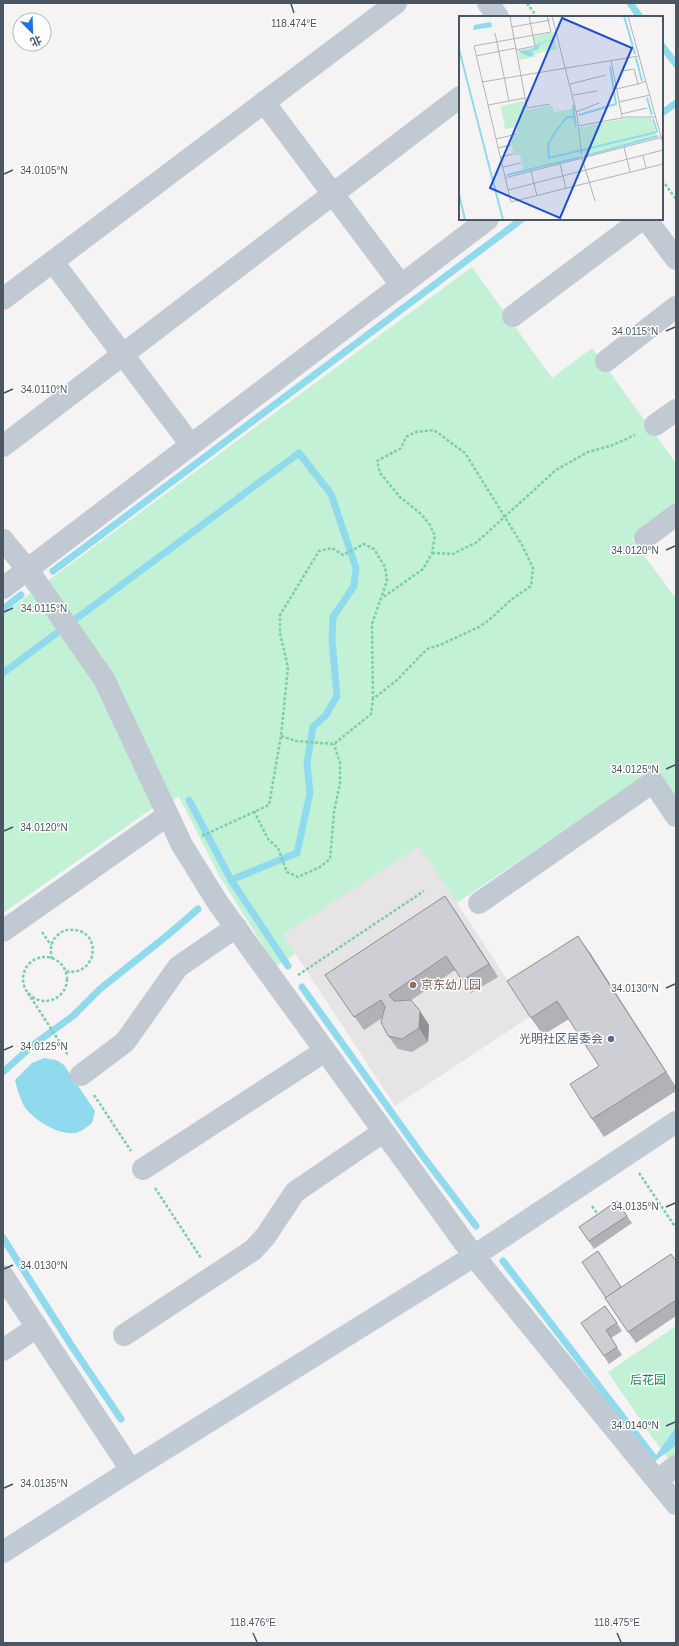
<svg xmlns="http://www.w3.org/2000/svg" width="679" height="1646" viewBox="0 0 679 1646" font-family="Arial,'Noto Sans SC',sans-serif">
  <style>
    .education { fill: #e6e4e5 }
    .green { fill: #c3f1d5 }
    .water { fill: #90daee }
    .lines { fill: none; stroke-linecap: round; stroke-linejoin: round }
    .stream { stroke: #90daee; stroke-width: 7 }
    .path { stroke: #7ad0a6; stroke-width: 2.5; stroke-dasharray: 3 2; stroke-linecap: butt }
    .street { stroke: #c1cad2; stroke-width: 22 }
    .secondary { stroke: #c1cbd6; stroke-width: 22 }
    .wall { fill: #b0b2b7 }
    .shaded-wall { fill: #909195 }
    .building { fill: #cdcfd5; stroke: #909195 }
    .ticks { fill: none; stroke: #4a5661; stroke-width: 1.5 }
    .education-dot { fill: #8d6e63; stroke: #fff; stroke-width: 1.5 }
    .service-dot { fill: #5c6f8a; stroke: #fff; stroke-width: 1.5 }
    .labels { text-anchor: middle; stroke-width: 3; stroke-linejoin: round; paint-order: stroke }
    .education-label { font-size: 12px; fill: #785e54; stroke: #fff; text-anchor: start }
    .service-label { font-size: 12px; fill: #4e5e75; stroke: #fff; text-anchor: end }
    .park-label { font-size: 12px; fill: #17864f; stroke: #fff }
    .inset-river { fill: none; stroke: #90daee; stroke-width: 2 }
    .inset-road { fill: none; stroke: #b1b4b9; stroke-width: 1 }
    .view { fill: #1d4ed8; fill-opacity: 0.15; stroke: #1d4ed8; stroke-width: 2 }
    .inset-edge { fill: none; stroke: #4a5661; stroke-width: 2 }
    .ticks-label { font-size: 10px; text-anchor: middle; fill: #4a5661; stroke: #fff; stroke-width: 3; stroke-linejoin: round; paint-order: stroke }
  </style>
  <rect width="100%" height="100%" fill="#f5f3f3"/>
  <polygon class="education" points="419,845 531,1016 395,1106 283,935"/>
  <g class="green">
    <polygon points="472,267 552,378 592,348 676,463 676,505 632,539 674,596 676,595 676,803 652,771 457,903 419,846 283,935 295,954 276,966 220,877 179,797 150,810 3,913 3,614"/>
    <polygon points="676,1326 676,1469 652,1437 608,1372"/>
  </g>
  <g class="water">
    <path d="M44,1058L56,1060L64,1065L95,1111L92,1123C88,1126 83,1130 79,1132C62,1138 33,1120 24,1106C20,1098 17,1089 15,1080L32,1063Z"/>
    <polygon points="676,1427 676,1445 658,1459 654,1458"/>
  </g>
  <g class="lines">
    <g class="stream">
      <polyline points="630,3 640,17"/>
      <polyline points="662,46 676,64"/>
      <polyline points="662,113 676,103"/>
      <polyline points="53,571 522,219"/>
      <polyline points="3,609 21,595"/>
      <polyline points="3,673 299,453 331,494 356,568 354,586 333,617 332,640 337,696 326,715 313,727 307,763 310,793 297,853 231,880"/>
      <polyline points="189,800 231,880 288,966"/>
      <polyline points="302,987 422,1155 476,1226"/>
      <polyline points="3,1072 33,1045 73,1016 100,989 169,934 198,909"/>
      <polyline points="3,1238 73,1348 121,1419"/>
      <polyline points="503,1261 654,1458"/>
    </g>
    <g class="path">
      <polyline points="527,3 537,17"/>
      <polyline points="662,180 676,199"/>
      <polyline points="432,553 453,554 477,542 556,470 588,452 613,445 635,435"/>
      <polyline points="281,736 296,741 334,744 371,714 373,699 397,680 427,649 440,645 479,627 489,620 512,599 531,586 533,568 521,543 465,453 434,430 416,432 406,437 401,448 377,461 380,473 400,497 421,514 430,525 435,536 432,553 423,569 382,598"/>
      <polyline points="254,811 268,839 278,848 287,872 298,877 320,867 330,859 334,812 340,783 340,763 334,744"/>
      <polyline points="202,836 269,805 281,736 288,667 280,633 280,615 319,551 332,548 343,555 364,544 374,549 385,567 387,581 372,624 373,698"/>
      <polyline points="42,932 51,945"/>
      <circle cx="45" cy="979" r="22"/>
      <path d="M52,959C50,950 50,942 57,936C61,931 67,929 74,930C103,932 97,978 65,971"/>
      <polyline points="298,975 424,891"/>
      <polyline points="28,993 68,1055"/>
      <polyline points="94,1095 131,1151"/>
      <polyline points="639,1173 676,1228"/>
      <polyline points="155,1188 201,1258"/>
      <polyline points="592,1206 599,1216"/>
    </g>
    <g class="street">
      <polyline points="488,3 498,17"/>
      <polyline points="264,102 401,285"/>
      <polyline points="646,219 676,259"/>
      <polyline points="53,262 191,445"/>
      <polyline points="3,299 396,3"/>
      <polyline points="513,316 642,219"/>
      <polyline points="606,361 676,307"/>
      <polyline points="655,425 676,410"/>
      <polyline points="3,446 460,97"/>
      <polyline points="645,538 676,515"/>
      <polyline points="3,540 28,570 104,679 182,845 218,903 474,1256 676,1504"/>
      <polyline points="3,588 488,219"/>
      <polyline points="479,903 653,782 676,816"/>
      <polyline points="3,931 168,815"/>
      <polyline points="81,1075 125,1042 178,967 236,927"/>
      <polyline points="143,1169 325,1051"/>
      <polyline points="3,1276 131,1470"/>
      <polyline points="124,1335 253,1250 265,1237 295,1192 383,1132"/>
      <polyline points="3,1350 37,1327"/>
      <polyline points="657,1480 676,1466"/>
    </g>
    <polyline class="secondary" points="3,1552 131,1470 474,1256 676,1122"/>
  </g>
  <g class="wall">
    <polygon points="445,896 454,909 498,977 471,993 455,970 410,1001 429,1025 428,1042 412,1052 398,1049 388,1036 382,1018 364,1030 325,975"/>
    <polygon points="590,953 676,1087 676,1091 604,1137 592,1119 599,1066 569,1019 543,1035 531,1018"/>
    <polygon points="617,1201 632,1223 594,1249 579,1227"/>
    <polygon points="676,1261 676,1316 636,1343 628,1332 622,1287"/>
    <polygon points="605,1306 622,1331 611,1338 622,1355 609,1364 604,1356"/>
  </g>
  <g class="shaded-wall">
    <polygon points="445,896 454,909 498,977 489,964"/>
    <polygon points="578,936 590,953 676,1087 666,1072"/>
    <polygon points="420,1011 429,1025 428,1042 419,1028"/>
  </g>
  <g class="building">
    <polygon points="445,896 489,964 462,980 446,956 389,995 394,1001 411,1000 420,1011 419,1028 402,1039 388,1036 381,1022 385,1007 381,1000 354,1017 325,975"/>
    <polygon points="578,936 666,1072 592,1119 570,1084 599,1066 557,1001 531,1018 507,981"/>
    <polygon points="617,1201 627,1216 589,1241 579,1227"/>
    <polygon points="598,1251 621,1287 606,1298 582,1262"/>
    <polygon points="671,1254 676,1261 676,1300 628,1332 605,1298"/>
    <polygon points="605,1306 617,1323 606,1330 617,1347 604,1356 581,1323"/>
  </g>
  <path class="ticks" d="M291,4L294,13M4,174L13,170M666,331L675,327M4,393L13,389M666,550L675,546M4,612L13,608M666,769L675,765M4,831L13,827M666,988L675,984M4,1050L13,1046M666,1207L675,1203M4,1269L13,1265M666,1426L675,1422M4,1488L13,1484M253,1633L257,1642M617,1633L621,1642"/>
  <circle class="education-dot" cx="413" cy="985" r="4"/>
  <circle class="service-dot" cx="611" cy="1039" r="4"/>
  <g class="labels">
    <g class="education-label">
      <text x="421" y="989">京东幼儿园</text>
    </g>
    <g class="service-label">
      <text x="603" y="1043">光明社区居委会</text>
    </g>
    <g class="park-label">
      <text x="648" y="1384">后花园</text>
    </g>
  </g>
  <g transform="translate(459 16)">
    <rect width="204" height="204" fill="#f5f3f3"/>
    <path d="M94,16L98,33L84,36L81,28L83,36L76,38V41L60,44L59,34L75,31V20ZM65,85L67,94L93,89L95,96L113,93L115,90L118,112L168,102H192L197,119L199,120L64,154L61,139L55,140L51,121L59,119L58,111L46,113L42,90Z" fill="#c3f1d5"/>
    <path d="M32,6L33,11L14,14L15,9ZM97,23L81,28L79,33L72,35L75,38L71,41L59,35L72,34L80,27Z" fill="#90daee"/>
    <path class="inset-river" d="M165,0L176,38M0,33L44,204M177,42L183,65M188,82L193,99M114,89L117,111M120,99L157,88L151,50M116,101H108L97,115L89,128L90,142L198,116M194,103L198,116M125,140L199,120M48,159L121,141M0,178L6,204"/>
    <path class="inset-road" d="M57,0L51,1L68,92L91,88M88,0L92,16L15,30L52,186L204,148M93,0L118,99L123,142L136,185M169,0L204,128M53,11L91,4M36,17L50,85M57,34L76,30L70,0M17,40L57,32M152,44L163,101M163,55L175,53L179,68L187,65M23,66L180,40M111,68L147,59M157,73L179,68M114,79L138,75M160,86L191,79M29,89L66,82M117,96L140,87M162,98L188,92M119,110L168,101H197M37,123L58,118M165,131L171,156M39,132L52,129M184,140L187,152M42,141L54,138M101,148L107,173M44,151L62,147M72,155L78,180M46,162L204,121M49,174L204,134"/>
    <path class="view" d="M103,2L173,32L101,202L31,172Z"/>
    <rect width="204" height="204" class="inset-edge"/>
  </g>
  <g class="ticks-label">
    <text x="294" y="27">118.474°E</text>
    <text x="44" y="174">34.0105°N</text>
    <text x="635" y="335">34.0115°N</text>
    <text x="44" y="393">34.0110°N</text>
    <text x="635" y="554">34.0120°N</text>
    <text x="44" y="612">34.0115°N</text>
    <text x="635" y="773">34.0125°N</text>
    <text x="44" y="831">34.0120°N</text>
    <text x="635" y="992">34.0130°N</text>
    <text x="44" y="1050">34.0125°N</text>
    <text x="635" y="1210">34.0135°N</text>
    <text x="44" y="1269">34.0130°N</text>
    <text x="635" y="1429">34.0140°N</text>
    <text x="44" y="1487">34.0135°N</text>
    <text x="253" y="1626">118.476°E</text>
    <text x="617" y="1626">118.475°E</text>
  </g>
  <rect width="679" height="1646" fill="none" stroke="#4a5661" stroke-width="8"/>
  <g transform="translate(32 32) rotate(157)"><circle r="19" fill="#ffffff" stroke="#b7bbc0"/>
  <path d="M0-3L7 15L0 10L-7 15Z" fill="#1a73e8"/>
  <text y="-6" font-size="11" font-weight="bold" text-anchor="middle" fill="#4a5661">北</text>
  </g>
</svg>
